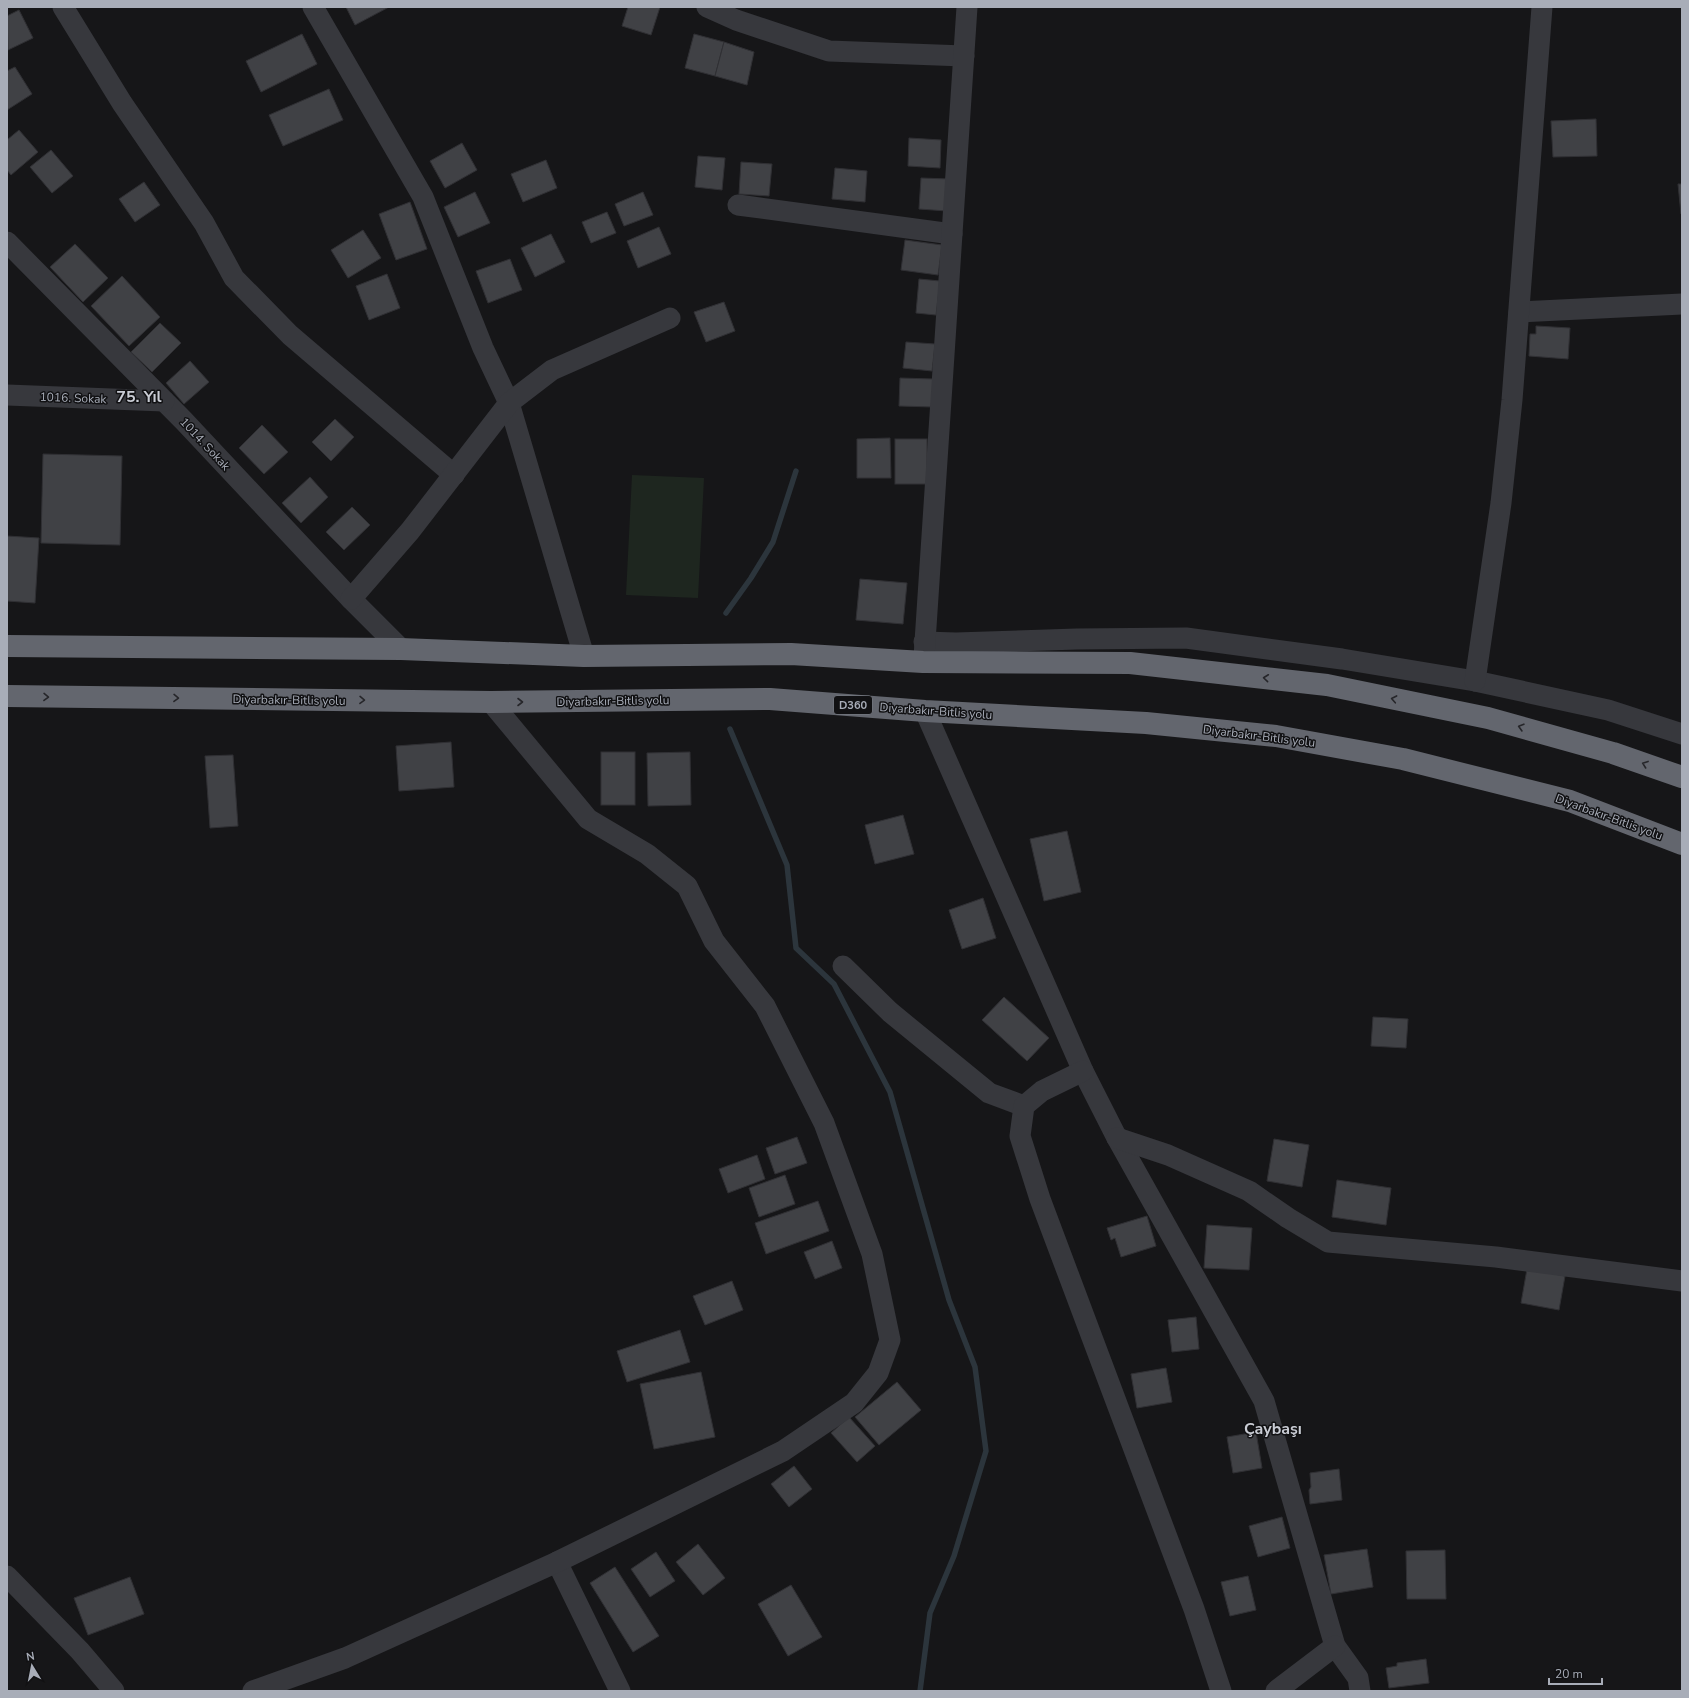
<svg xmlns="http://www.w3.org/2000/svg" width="1689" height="1698" viewBox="0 0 1689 1698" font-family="'Nunito Sans',sans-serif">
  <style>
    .pitch { fill: #1e261f }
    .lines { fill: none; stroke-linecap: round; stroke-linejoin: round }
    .stream { stroke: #2c353c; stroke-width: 5.5 }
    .building { fill: #404145; stroke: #303034 }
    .minor { stroke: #37383d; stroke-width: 21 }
    .highway { stroke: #63666e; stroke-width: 22 }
    .oneway { stroke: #26262a }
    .labels { text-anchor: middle; stroke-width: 3; stroke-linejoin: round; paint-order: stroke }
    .shield { fill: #111113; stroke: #7b7e86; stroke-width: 1 }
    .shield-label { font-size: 11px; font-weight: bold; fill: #a8adb8 }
    .street-label { font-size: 12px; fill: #a8adb8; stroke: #111113 }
    .district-label { font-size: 16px; font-weight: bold; fill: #c9ccd4; stroke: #111113 }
  </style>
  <rect width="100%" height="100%" fill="#161618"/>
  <polygon class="pitch" points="632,475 704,478 698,598 626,595"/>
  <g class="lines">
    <g class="stream">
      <polyline points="726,613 751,578 773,542 796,471"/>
      <polyline points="730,729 787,865 796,948 834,984 890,1092 949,1300 975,1367 986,1451 954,1556 930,1613 920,1691"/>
    </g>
  </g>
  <g class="building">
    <polygon points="346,7 389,7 355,25"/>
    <polygon points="628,7 660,7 651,35 622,26"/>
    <polygon points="19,10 33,38 8,50 7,16"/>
    <polygon points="302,34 317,64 261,92 246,61"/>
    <polygon points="694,34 724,42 715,76 685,68"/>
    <polygon points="724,42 754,52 747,85 715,76"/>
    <polygon points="15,67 32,94 7,110 7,71"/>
    <polygon points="329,89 343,120 283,146 269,115"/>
    <polygon points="1596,119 1597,156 1553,157 1551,121"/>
    <polygon points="19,130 38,152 11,175 7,170 7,140"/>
    <polygon points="909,138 941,140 940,168 908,166"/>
    <polygon points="462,143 477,170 445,188 430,161"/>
    <polygon points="51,150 73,176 52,193 30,167"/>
    <polygon points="698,156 725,158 722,190 695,187"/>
    <polygon points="546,160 557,188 523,202 511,174"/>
    <polygon points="741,162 772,164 769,196 739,194"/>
    <polygon points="835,168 867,171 865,202 832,199"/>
    <polygon points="921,178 949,179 947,211 919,209"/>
    <polygon points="144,182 160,205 135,222 119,199"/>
    <polygon points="1678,184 1682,184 1682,214 1681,214"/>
    <polygon points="475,192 490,223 458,237 444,207"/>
    <polygon points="643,192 653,215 624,226 615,204"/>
    <polygon points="410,202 427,249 396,260 379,214"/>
    <polygon points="607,212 616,233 591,243 582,222"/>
    <polygon points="659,227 671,254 638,268 627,241"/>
    <polygon points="363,230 381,258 348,278 331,250"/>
    <polygon points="551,234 565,262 535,277 521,248"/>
    <polygon points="905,240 942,245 938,275 901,270"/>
    <polygon points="75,244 108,278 83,302 50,267"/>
    <polygon points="510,259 522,290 488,303 476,271"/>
    <polygon points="387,274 400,308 369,320 356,286"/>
    <polygon points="122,276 160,317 129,346 91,306"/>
    <polygon points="919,279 940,281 936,315 916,313"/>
    <polygon points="724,302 735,331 706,342 694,312"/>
    <polygon points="160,323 181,343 152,372 131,352"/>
    <polygon points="1536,326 1570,328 1568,359 1529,356 1530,334 1536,334"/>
    <polygon points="906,342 935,344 932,371 903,368"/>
    <polygon points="190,361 209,382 184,404 166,383"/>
    <polygon points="900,378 933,379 933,407 899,406"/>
    <polygon points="335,419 354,437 331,461 312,442"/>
    <polygon points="262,425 288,452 264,474 239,448"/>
    <polygon points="890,438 891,478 857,478 857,439"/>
    <rect x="895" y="439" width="32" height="45"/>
    <polygon points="43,454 122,456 120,545 41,543"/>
    <polygon points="310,477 328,497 301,523 282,503"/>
    <polygon points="352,507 370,525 344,550 326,532"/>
    <polygon points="7,536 39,538 35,603 7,601"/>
    <polygon points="860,579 907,583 903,624 856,620"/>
    <polygon points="451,742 454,787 399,791 396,746"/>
    <rect x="601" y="752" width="34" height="53"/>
    <polygon points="690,752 691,805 648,806 647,753"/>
    <polygon points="233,755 238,826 210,828 205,756"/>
    <polygon points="903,815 914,854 875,864 865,825"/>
    <polygon points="1067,831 1081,892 1044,901 1030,839"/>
    <polygon points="983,898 996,938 962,949 949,910"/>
    <polygon points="1004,997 1049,1038 1027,1061 982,1020"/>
    <polygon points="1373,1017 1408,1019 1406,1048 1371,1046"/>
    <polygon points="797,1137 807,1163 775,1174 766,1148"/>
    <polygon points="1274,1139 1309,1145 1302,1187 1267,1181"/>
    <polygon points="757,1155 765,1179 728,1193 719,1169"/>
    <polygon points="785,1175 795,1204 759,1217 749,1188"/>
    <polygon points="1337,1180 1391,1188 1386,1225 1332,1217"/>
    <polygon points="818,1201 829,1231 766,1254 755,1223"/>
    <polygon points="1147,1216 1156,1246 1121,1257 1115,1238 1111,1240 1107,1228"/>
    <polygon points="1207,1225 1252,1228 1249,1270 1204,1268"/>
    <polygon points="832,1241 842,1268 815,1279 804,1252"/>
    <polygon points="1527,1269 1565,1276 1559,1310 1521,1303"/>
    <polygon points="732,1281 743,1310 705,1325 693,1296"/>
    <polygon points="1196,1317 1199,1349 1172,1352 1168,1320"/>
    <polygon points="680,1330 690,1362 627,1382 617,1351"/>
    <polygon points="1166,1368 1172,1402 1137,1408 1131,1374"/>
    <polygon points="701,1372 715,1437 654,1449 640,1384"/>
    <polygon points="897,1382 921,1410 879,1445 855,1417"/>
    <polygon points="849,1417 875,1446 857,1462 831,1433"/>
    <polygon points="1256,1432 1262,1468 1233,1473 1227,1437"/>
    <polygon points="794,1466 812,1489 789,1507 771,1484"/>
    <polygon points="1339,1469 1342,1500 1310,1504 1309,1490 1311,1487 1310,1473"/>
    <polygon points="1282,1517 1290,1548 1258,1557 1249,1526"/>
    <polygon points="698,1544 725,1578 703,1595 676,1562"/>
    <polygon points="1367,1549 1373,1587 1331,1594 1324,1555"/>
    <polygon points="1445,1550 1446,1599 1407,1599 1406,1551"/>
    <polygon points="656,1552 675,1581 650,1597 631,1569"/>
    <polygon points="615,1567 659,1636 633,1652 590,1583"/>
    <polygon points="1248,1576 1256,1610 1230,1616 1221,1582"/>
    <polygon points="130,1577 144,1614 88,1635 74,1598"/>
    <polygon points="791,1585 822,1637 788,1656 758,1604"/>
    <polygon points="1426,1659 1429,1683 1389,1688 1386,1668 1397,1666 1397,1663"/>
  </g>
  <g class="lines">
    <g class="minor">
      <polyline points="63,7 122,103 204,223 234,278 290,335 454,475"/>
      <polyline points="313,7 423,197 483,348 509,403 584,656"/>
      <polyline points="707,7 736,20 829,51 964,56"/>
      <polyline points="738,205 952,234"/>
      <polyline points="7,242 184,421 351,599 401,649"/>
      <polyline points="1519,312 1682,304"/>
      <polyline points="7,395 164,401"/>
      <polyline points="351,599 410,531 509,403 552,370 670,318"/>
      <polyline points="924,642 956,643 1077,639 1186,638 1342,659 1475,681 1608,710 1682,734"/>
      <polyline points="924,657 967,7"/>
      <polyline points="1475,681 1501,503 1512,400 1542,7"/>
      <polyline points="925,711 1083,1071 1117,1138 1264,1401 1335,1646 1358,1678 1360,1691"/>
      <polyline points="843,966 890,1012 989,1093 1024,1106"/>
      <polyline points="1083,1071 1042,1091 1024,1106 1020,1136 1040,1199 1194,1609 1221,1691"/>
      <polyline points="1117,1138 1168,1155 1249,1191 1288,1218 1328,1242 1496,1257 1682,1281"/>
      <polyline points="557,1562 620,1691"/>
      <polyline points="7,1576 80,1651 114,1691"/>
      <polyline points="253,1691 345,1658 557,1562 783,1451 854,1403 878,1373 890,1340 872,1254 824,1123 765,1006 714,941 687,886 647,854 588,819 491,702"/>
      <polyline points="1276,1691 1335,1646"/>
    </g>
    <g class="highway">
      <polyline points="7,646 401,649 584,656 791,654 923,662 1130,663 1327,685 1488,718 1613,753 1682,777"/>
      <polyline points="7,696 491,702 770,699 925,711 1146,723 1276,736 1403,759 1570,801 1682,844"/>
    </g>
  </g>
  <defs><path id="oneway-chevron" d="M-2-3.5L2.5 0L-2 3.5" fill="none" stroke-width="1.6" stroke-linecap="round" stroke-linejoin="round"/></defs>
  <g class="oneway">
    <use href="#oneway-chevron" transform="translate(1266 678) rotate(-174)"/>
    <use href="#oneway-chevron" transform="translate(46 697) rotate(1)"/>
    <use href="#oneway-chevron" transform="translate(176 698) rotate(1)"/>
    <use href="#oneway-chevron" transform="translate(1394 699) rotate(-169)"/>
    <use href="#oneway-chevron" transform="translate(362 700) rotate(1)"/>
    <use href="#oneway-chevron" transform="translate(520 702)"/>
    <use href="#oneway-chevron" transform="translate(1521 727) rotate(-164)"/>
    <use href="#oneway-chevron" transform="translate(1645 764) rotate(-160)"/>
  </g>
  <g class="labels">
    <rect class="shield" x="834" y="696" width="38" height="18" rx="3"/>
    <g class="shield-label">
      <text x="853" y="709">D360</text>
    </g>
    <g class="street-label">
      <text transform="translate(73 398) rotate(2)" y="4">1016. Sokak</text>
      <text transform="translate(205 444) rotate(47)" y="4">1014. Sokak</text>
      <text transform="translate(289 700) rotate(1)" y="4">Diyarbakır-Bitlis yolu</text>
      <text transform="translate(613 701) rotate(-1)" y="4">Diyarbakır-Bitlis yolu</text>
      <text transform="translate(936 711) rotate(4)" y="4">Diyarbakır-Bitlis yolu</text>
      <text transform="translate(1259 736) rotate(7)" y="4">Diyarbakır-Bitlis yolu</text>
      <text transform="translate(1609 817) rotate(20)" y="4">Diyarbakır-Bitlis yolu</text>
    </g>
    <g class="district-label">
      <text x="139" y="402">75. Yıl</text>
      <text x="1273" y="1434">Çaybaşı</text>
    </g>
  </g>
  <rect width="1689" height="1698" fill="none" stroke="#a8adb8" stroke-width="16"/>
  <g transform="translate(32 1666) rotate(350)" stroke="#111113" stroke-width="3" paint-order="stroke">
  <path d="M0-3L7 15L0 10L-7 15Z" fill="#a8adb8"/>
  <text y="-6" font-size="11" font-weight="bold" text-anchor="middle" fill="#a8adb8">N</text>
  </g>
  <path d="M1549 1678v6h53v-6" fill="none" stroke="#a8adb8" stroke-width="2"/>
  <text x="1555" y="1678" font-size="12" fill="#a8adb8" stroke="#111113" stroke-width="3" paint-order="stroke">20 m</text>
</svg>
